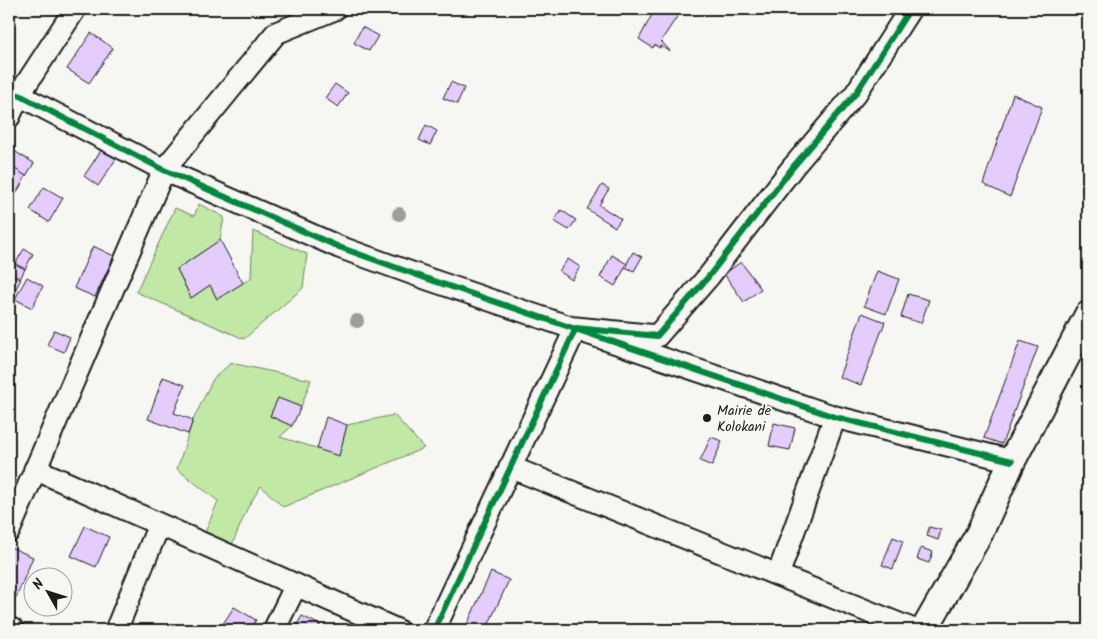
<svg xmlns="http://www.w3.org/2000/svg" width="1097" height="639" viewBox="0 0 1097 639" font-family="Kalam,sans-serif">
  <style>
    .green { fill: #c1e9a5; stroke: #6e8260 }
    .building { fill: #e4ccfc; stroke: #1c1c1c }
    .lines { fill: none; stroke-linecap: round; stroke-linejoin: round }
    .minor-casing { stroke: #1c1c1c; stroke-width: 25 }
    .tertiary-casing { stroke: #1c1c1c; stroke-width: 30 }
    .minor { stroke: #f6f6f2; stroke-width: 21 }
    .tertiary { stroke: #f6f6f2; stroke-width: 26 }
    .cycleway-casing { stroke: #f6f6f2; stroke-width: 9 }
    .cycleway { stroke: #00873e; stroke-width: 6 }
    .tree { fill: #9aa093 }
    .poi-dot { fill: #1c1c1c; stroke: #f6f6f2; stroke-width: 2 }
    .labels { text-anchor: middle; stroke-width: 4; stroke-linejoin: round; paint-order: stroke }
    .poi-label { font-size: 14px; fill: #1c1c1c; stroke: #f6f6f2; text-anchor: start }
  </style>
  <rect width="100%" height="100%" fill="#f6f6f2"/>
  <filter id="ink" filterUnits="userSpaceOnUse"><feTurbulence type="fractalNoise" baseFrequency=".02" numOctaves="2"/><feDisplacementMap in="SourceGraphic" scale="10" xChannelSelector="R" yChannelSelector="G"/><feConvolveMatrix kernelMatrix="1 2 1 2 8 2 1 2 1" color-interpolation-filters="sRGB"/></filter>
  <g filter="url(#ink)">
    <g class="green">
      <polygon points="199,204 224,217 220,240 177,269 191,298 210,285 217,299 251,278 253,231 307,254 303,288 244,339 136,292 175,208 194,216"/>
      <polygon points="231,363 311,380 301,407 278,398 270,416 292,426 280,437 339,455 347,425 394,415 424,448 283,507 261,486 248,507 231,547 204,535 218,501 177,469 193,420 213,379"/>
    </g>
    <g class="building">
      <polygon points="655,9 682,9 661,41 670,51 660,46 660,48 654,45 653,48 639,39"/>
      <polygon points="362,27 378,36 369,51 354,43"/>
      <polygon points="91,33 113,48 89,83 67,69"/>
      <polygon points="451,82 464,88 457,104 443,98"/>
      <polygon points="335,84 348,93 338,107 325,98"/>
      <polygon points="1013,94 1042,107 1010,197 983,184"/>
      <polygon points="426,125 437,131 430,145 419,140"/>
      <polygon points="102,149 116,159 98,186 84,176"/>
      <polygon points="14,151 34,163 26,176 9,166 9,160"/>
      <polygon points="9,165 26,176 16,194 9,189"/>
      <polygon points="602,185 609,189 599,205 621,219 615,227 587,209"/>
      <polygon points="44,187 63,198 49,222 30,210"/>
      <polygon points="561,210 576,220 569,230 554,221"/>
      <polygon points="220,240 243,283 217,299 210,285 191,298 177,269"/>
      <polygon points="93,246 114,256 95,297 74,288"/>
      <polygon points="24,249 33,254 25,269 15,264"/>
      <polygon points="633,252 642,257 634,271 625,267"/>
      <polygon points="612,255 627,264 615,286 600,277"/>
      <polygon points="568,259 580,267 572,280 559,271"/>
      <polygon points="741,262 761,289 744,302 724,274"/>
      <polygon points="15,264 25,269 20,279 11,274"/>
      <polygon points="877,271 899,279 886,314 864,306"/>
      <polygon points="11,274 21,279 9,302 9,277"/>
      <polygon points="27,277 43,286 32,308 15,299"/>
      <polygon points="908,294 929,300 921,323 901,317"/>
      <polygon points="862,313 885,322 861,385 839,377"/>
      <polygon points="54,330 70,337 64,352 47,345"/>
      <polygon points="1020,341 1038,347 1002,444 984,438"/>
      <polygon points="163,377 185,385 174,413 193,420 188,434 148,419"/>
      <polygon points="278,398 301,407 292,426 270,416"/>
      <polygon points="326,417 347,425 339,456 317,449"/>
      <polygon points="774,423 795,428 790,450 769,446"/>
      <polygon points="711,437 722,441 712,466 700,461"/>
      <polygon points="85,526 109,537 96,567 71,556"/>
      <polygon points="929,527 941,530 938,540 927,536"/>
      <polygon points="893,537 903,541 893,569 882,565"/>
      <polygon points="10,547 33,557 16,598 9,595 9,551"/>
      <polygon points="921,548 933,552 929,563 917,559"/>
      <polygon points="491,572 509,580 486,630 468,630 465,629"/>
      <polygon points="234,607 256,620 249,630 219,630"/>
      <polygon points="302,616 320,625 318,630 294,630"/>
    </g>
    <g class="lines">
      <defs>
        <g id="minor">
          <polyline points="9,92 19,95 164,170 339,247 428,279 835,417 1012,461"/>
          <polyline points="9,117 19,95 75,9"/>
          <polyline points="510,467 914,630"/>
          <polyline points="35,469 397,630"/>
          <polyline points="9,531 164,170 276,33 335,9"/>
          <polyline points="778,575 835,417"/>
          <polyline points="9,628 13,630"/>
          <polyline points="116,630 159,525"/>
          <polyline points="274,630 296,585"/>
          <polyline points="434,630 576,328 657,336 709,276 793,167 856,93 910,9"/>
        </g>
        <polyline id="tertiary" points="924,630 979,534 1012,461 1088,315"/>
      </defs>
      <use href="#minor" class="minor-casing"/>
      <use href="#tertiary" class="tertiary-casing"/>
      <use href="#minor" class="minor"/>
      <use href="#tertiary" class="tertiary"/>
      <defs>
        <g id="cycleway">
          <polyline points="9,92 19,95 164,170 339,247 428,279 835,417 1012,461"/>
          <polyline points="434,630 576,328 657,336 709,276 793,167 856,93 910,9"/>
        </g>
      </defs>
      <use href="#cycleway" class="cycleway-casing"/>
      <use href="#cycleway" class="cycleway"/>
    </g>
    <g class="tree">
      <circle cx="399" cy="214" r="7"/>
      <circle cx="357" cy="321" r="7"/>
    </g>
  </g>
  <circle class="poi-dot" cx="707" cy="418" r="5"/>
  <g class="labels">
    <g class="poi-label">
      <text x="717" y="415">Mairie de<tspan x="717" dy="16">Kolokani</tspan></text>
    </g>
  </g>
  <rect width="1097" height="639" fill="none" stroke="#f6f6f2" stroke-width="30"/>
  <rect x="15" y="15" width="1067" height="609" fill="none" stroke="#1c1c1c" stroke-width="2" filter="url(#ink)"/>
  <g transform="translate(48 592) rotate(309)"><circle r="24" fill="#f6f6f2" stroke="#9f9f9c"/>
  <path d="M0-4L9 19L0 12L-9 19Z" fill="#1c1c1c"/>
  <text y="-8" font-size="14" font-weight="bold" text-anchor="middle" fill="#1c1c1c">N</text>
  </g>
</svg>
